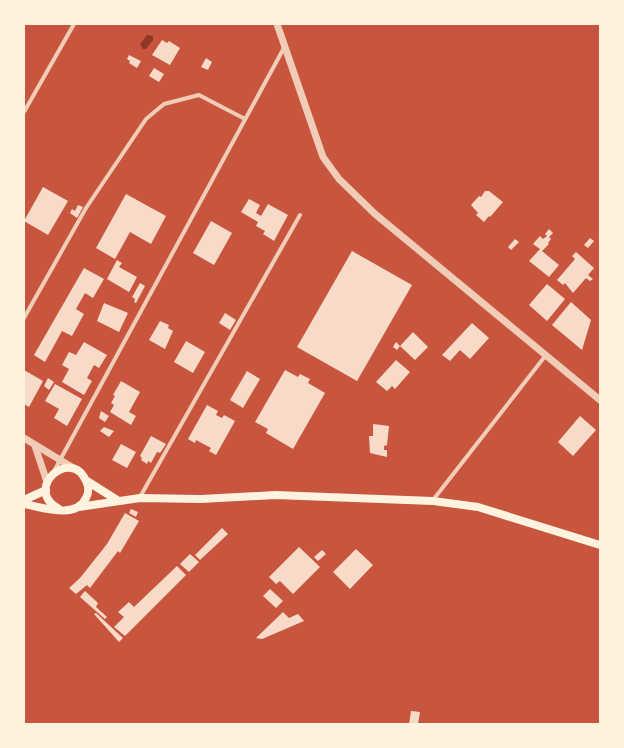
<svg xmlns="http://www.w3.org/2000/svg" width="624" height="748" viewBox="0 0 624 748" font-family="Commissioner,sans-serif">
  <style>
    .water { fill: #8f3625 }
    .building { fill: #f7dbc8 }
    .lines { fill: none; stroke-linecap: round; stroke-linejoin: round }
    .minor { stroke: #f1ccb7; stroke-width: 4 }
    .tertiary { stroke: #f1ccb7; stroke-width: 7 }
    .secondary { stroke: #fff3e0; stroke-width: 8 }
  </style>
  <rect width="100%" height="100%" fill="#c8553d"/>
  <polygon class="water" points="147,35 153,36 153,40 146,49 143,49 140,44"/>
  <g class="building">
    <polygon points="162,40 167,43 169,41 180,48 170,65 152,55"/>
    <polygon points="129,55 141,61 137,68 129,63 130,61 127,59"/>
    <polygon points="206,58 212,62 208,70 201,67"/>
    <polygon points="154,68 164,74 159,82 149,76"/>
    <polygon points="43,187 68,201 48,235 24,221"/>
    <polygon points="485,191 489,191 503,202 490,217 489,216 484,222 476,215 478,213 471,205 479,196 481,197"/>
    <polygon points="126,194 166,216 151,244 130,232 115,259 96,248"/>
    <polygon points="249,199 260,205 256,213 261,216 268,204 288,215 274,241 263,234 265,231 256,226 258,222 241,212"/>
    <polygon points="78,205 83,207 77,218 70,213 72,209 75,211"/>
    <polygon points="211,221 232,233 214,265 193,253"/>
    <polygon points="549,229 553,233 549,237 551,239 548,243 549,244 542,251 559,265 549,277 529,261 540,249 533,244 540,236 543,239 547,236 545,234"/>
    <polygon points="590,238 594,241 588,248 584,245"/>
    <polygon points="515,239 519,242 511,250 508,247"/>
    <polygon points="352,251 412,285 357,381 297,347"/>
    <polygon points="576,252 594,268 588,275 593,279 590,281 586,278 573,293 565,283 563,285 557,280 575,259 572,256"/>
    <polygon points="117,260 122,263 119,267 137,277 129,292 107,279"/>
    <polygon points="84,268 104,279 93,298 85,293 76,309 84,314 72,336 62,331 45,362 34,355"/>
    <polygon points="140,283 145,286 136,303 134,302 135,299 132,297"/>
    <polygon points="547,284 565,299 547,321 529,305"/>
    <polygon points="571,302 591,320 582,350 552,325"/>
    <polygon points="104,303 128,313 119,332 97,321"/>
    <polygon points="225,313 236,320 230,330 219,323"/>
    <polygon points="160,321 169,325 168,328 173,331 165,349 149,340"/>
    <polygon points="472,323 489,338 470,359 460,350 450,361 442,355"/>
    <polygon points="413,332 428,347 415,360 400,346"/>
    <polygon points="186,341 205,352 193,373 174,362"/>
    <polygon points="84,342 107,355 99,368 94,365 87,378 92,381 84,395 62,382 69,369 62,365 69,352 76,355"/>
    <polygon points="396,342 400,346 397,350 393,347"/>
    <polygon points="396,360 410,372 395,389 392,386 387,391 376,382"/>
    <polygon points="24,370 43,381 29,407 24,404"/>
    <polygon points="285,370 298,377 300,374 310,379 308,383 325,393 293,449 266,433 268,429 255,422"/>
    <polygon points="247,371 260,379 243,408 230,400"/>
    <polygon points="48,378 54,382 49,390 44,386"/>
    <polygon points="121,381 140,392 129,412 136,416 131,425 110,412 114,405 111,403 115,396 113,395"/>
    <polygon points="55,384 82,399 67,426 54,418 59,409 45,401"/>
    <polygon points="207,405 218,411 216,415 222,418 224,415 235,421 216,455 209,451 211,448 196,440 195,443 188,439"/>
    <polygon points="101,411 109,416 105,422 99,418"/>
    <polygon points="580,416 596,430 573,456 558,442"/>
    <polygon points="373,424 389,426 387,445 384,446 384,450 387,450 387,457 370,453 369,436 373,436"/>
    <polygon points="104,427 114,431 109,437 100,431"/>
    <polygon points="151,436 166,444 160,453 157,452 151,463 148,461 147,464 141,460 142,458 140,456"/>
    <polygon points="121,444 136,452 127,468 112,460"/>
    <polygon points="131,509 138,512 136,517 129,513"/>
    <polygon points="125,513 139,521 120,553 118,551 90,588 87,585 76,594 69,588 80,578 107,544"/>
    <polygon points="222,528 228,534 200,560 195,555"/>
    <polygon points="299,547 320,567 293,594 280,581 276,584 269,577"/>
    <polygon points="356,549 373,565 350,589 333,572"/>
    <polygon points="322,550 326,554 318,561 314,557"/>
    <polygon points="190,554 199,562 189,572 180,564"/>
    <polygon points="177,566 186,575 125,636 114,627 124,617 118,612 129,602 134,607"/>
    <polygon points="270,589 283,601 276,608 263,596"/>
    <polygon points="85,591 98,603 96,607 107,617 105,619 80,597"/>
    <polygon points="283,612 289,618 298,614 304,621 262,639 256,638"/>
    <polygon points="96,613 123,638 119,642 94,614"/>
    <polygon points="411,711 420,712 418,724 409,724"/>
  </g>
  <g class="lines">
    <g class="minor">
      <polyline points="24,112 74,24"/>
      <polyline points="24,318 86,208 146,119 164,104 199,95 245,119"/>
      <polyline points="53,473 285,46"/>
      <polyline points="140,497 300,215"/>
      <polyline points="433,500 546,355"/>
    </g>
    <g class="tertiary">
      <polyline points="277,24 323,157 339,179 375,214 600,400"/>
      <polyline points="24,438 75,469"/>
      <polyline points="35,446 47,482"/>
    </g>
    <g class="secondary">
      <polyline points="87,481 117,500"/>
      <polyline points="24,500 46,490"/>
      <path d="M24,504C42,507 76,520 86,498C89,493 89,486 86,481C71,446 22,489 59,509"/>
      <polyline points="79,507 140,498 201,499 275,495 433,501 478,507 600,545"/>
    </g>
  </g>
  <rect width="624" height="748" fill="none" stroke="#fff3e0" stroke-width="50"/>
</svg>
